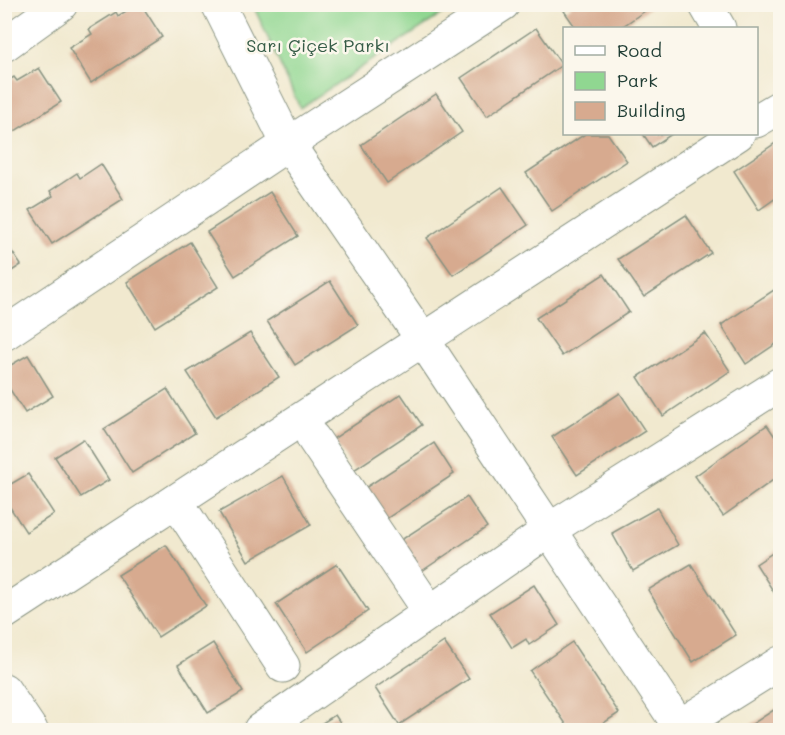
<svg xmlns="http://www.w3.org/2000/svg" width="785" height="735" viewBox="0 0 785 735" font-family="Mali,sans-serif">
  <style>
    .green { fill: #90d791; stroke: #588a62; stroke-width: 1.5 }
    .building { fill: #d7aa8f }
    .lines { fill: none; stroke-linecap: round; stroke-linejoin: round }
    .minor-casing { stroke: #889382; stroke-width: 35 }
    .minor { stroke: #fff; stroke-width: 33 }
    .labels { text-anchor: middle; stroke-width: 5; stroke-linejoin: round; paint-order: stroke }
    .park-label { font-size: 18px; fill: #365c47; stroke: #fbf7ec }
  </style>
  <rect width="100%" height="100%" fill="#fbf7ec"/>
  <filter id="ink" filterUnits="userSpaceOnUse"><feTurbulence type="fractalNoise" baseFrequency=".0167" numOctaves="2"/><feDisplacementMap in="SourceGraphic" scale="12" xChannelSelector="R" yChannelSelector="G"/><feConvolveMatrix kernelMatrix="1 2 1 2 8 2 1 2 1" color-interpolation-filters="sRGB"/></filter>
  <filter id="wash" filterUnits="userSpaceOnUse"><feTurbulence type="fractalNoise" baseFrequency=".008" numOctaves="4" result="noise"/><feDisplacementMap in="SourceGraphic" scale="24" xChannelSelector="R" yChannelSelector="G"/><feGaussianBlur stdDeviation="1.35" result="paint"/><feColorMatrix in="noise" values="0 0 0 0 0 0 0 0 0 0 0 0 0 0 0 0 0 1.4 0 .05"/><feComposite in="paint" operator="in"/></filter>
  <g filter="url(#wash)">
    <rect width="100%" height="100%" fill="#f1e9cf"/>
    <polygon class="green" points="253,5 456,5 300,108"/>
    <g id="blocks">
      <g class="building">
        <polygon points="138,4 141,4 162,37 91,83 69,48 92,34 89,29 116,12 118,16"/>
        <polygon points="573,4 655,4 620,28 576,28 564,11"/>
        <polygon points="536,28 562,65 487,116 461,78"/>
        <polygon points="39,68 61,102 4,138 4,83 14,77 17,81"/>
        <polygon points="436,94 462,132 387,183 361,145"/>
        <polygon points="585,134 608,134 627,161 552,211 526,173"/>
        <polygon points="643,134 672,134 652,147"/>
        <polygon points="780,140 780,195 759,210 734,171"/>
        <polygon points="101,164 123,199 52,244 30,210 53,196 50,191 77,173 80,178"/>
        <polygon points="502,187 528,225 453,275 427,238"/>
        <polygon points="270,192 298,236 235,276 207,232"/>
        <polygon points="686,215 711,253 644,297 618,259"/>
        <polygon points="4,240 21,265 4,276"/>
        <polygon points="190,242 218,287 155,327 127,282"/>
        <polygon points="604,274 629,312 562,356 536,318"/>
        <polygon points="330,281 358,325 295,365 267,321"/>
        <polygon points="780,286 780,341 746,364 721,325"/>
        <polygon points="250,333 279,377 216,417 187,372"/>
        <polygon points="705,333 730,371 663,416 638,377"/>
        <polygon points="28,355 53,396 25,413 4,380 4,369"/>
        <polygon points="167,389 195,433 132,473 104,429"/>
        <polygon points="620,393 645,431 577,475 552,437"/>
        <polygon points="401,394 422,425 354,470 333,439"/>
        <polygon points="767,425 780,444 780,475 723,516 695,476"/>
        <polygon points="83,439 109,480 81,497 55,457"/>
        <polygon points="434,443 454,474 386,519 365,488"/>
        <polygon points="28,474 54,514 26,532 4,498 4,488"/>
        <polygon points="283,476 311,525 248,561 219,512"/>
        <polygon points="467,497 487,527 419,573 398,542"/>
        <polygon points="657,508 678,545 633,571 612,533"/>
        <polygon points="166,545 206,606 158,637 118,575"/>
        <polygon points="780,548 780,602 756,564"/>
        <polygon points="337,564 368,611 307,652 276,604"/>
        <polygon points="691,564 736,635 693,662 648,590"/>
        <polygon points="534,585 559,625 529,645 526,639 512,648 490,613"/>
        <polygon points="444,642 469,679 399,725 375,688"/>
        <polygon points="572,642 619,713 593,730 570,730 530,671"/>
        <polygon points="213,643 243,692 208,713 178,665"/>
        <polygon points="780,706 780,730 743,730"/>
        <polygon points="335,715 345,730 311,730"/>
      </g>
    </g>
  </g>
  <g filter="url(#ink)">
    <use href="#blocks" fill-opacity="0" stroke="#889382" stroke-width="1.5"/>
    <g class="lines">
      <defs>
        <g id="minor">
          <polyline points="218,4 288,144 423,340 682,730"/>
          <polyline points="705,4 719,28"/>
          <polyline points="4,45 61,4"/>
          <polyline points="756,121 780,107"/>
          <polyline points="4,334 288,144 503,4"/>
          <polyline points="313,438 430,612"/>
          <polyline points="176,501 283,666"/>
          <polyline points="4,613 738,134"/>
          <polyline points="4,690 31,730"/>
          <polyline points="260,730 549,530 780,384"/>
          <polyline points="673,730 780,663"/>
        </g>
      </defs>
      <use href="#minor" class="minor-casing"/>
      <use href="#minor" class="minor"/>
    </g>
  </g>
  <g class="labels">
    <g class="park-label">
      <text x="318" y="52">Sarı Çiçek Parkı</text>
    </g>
  </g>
  <rect width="785" height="735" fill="none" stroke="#fbf7ec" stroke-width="24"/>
  <rect x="563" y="27" width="195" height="108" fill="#fbf7ec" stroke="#a3ada2" stroke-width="1.5"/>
  <rect x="575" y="46" width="30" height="9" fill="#ffffff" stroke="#a3ada2" stroke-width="1.5"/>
  <text x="617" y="57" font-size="18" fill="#1f3d34">Road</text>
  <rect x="575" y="72" width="30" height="18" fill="#90d791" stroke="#a3ada2" stroke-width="1.5"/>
  <text x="617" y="87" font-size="18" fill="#1f3d34">Park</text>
  <rect x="575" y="102" width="30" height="18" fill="#d7aa8f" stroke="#a3ada2" stroke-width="1.5"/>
  <text x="617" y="117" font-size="18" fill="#1f3d34">Building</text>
</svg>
